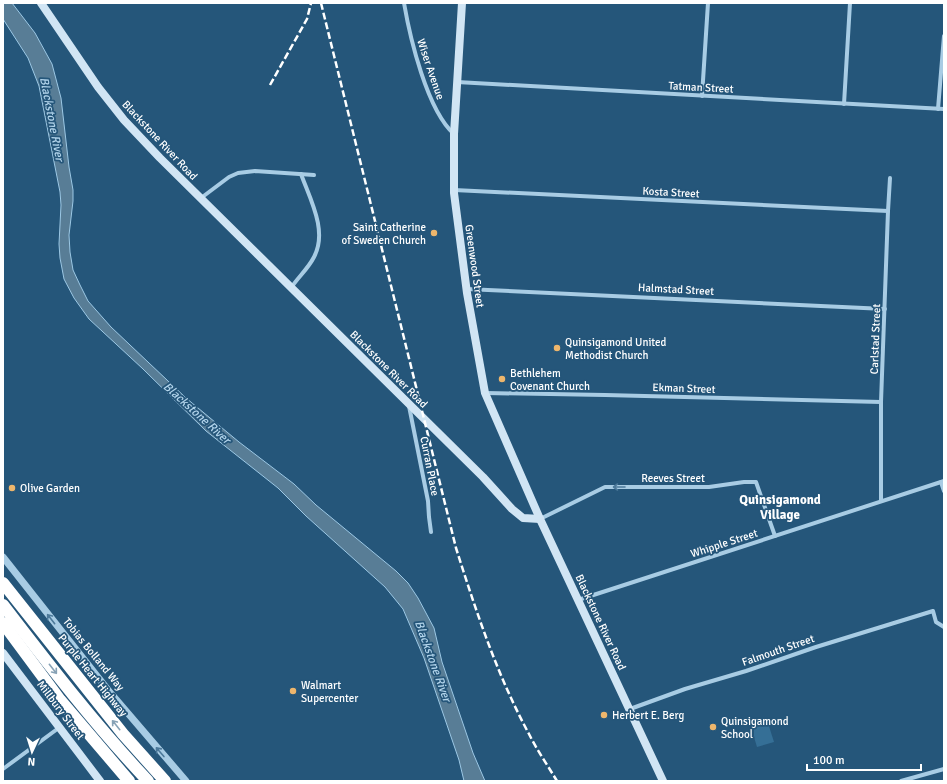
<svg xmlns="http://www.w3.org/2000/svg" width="947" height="784" viewBox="0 0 947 784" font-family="Signika,sans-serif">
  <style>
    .green { fill: #356f96 }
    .water { fill: #587d96; stroke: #9cc8e5 }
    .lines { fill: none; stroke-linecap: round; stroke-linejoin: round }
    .minor { stroke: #a8cce4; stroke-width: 4 }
    .tertiary { stroke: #a8cce4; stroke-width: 7 }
    .secondary { stroke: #d1e5f4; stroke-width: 8 }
    .motorway { stroke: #fff; stroke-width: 12 }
    .rail { stroke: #fff; stroke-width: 2.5; stroke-dasharray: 7 3; stroke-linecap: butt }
    .oneway { stroke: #4c799a }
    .oneway2 { stroke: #87a2b6 }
    .poi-dot { fill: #eeb66c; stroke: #25567a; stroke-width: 1.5 }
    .labels { text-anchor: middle; stroke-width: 3.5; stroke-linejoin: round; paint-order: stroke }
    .street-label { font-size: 11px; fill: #fff; stroke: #25567a }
    .poi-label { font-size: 11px; fill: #fff; stroke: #25567a; text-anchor: start }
    .water-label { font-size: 12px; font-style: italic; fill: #b3d5ec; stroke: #25567a }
    .quarter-label { font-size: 13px; font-weight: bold; fill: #fff; stroke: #25567a }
  </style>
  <rect width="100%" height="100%" fill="#25567a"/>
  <polygon class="green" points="767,720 774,742 757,747 754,737 754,726"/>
  <polygon class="water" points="3,3 12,3 35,33 52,64 61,98 69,167 73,190 73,201 69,235 70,252 73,270 80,285 88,301 111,327 186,398 239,442 294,484 316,505 396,571 408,583 418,598 434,628 442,662 473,753 485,781 464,781 459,760 424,658 403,609 385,587 306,516 278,488 206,431 143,369 89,319 74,298 64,279 60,258 59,244 61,205 60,192 39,86 28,58 3,19"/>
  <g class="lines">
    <g class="minor">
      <path d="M404,3C410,38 427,110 454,134"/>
      <polyline points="457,82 944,109"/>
      <polyline points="702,96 708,3"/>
      <polyline points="844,104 850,3"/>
      <polyline points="938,109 944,36"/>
      <polyline points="454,190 888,211"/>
      <polyline points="201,198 229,177 238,173 255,171 314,175"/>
      <path d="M291,288C298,277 308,269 314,257C328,231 310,199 301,174"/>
      <polyline points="466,289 885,309"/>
      <polyline points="486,393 605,395 881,402"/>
      <polyline points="409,406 428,501 429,517 431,532"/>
      <polyline points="941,482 944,491"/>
      <polyline points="881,501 881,402 888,211 890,178"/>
      <polyline points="540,519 605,487 709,487 744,482 756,482 775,536"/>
      <polyline points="578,600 944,481"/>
      <polyline points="630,709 685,689 746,671 816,647 933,611 936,622 944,627"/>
      <polyline points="3,769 60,727"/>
      <polyline points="901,781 944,769"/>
    </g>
    <polyline class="tertiary" points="3,557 108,690 186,781"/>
    <g class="secondary">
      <polyline points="41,3 98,87 124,120 160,158 483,477 512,509 523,518 540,519"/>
      <polyline points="462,3 454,134 454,193 467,293 485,393 540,519 663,781"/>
      <polyline points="3,653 100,781"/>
    </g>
    <g class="motorway">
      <polyline points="3,583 123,734 165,781"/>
      <path d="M3,605C49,665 96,726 148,781"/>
      <polyline points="3,623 60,700 129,781"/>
    </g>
    <g class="rail">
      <path d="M321,3L456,548C476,611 497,675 529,734C537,750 548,766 557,781"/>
      <polyline points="270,85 307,19 311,3"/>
    </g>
  </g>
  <defs><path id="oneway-shaft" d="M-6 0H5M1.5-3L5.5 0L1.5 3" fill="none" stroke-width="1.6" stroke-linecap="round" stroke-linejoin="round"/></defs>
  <g class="oneway">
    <use href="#oneway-shaft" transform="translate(619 487) rotate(180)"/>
    <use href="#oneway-shaft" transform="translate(51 619) rotate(-128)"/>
    <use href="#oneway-shaft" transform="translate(160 752) rotate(-131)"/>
  </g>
  <g class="oneway2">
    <use href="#oneway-shaft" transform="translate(53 669) rotate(52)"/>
    <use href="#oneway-shaft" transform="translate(116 725) rotate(-129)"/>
  </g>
  <g class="poi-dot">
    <circle cx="434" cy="233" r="4"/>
    <circle cx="557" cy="348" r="4"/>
    <circle cx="502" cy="379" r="4"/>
    <circle cx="12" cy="488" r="4"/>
    <circle cx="293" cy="691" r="4"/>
    <circle cx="604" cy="715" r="4"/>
    <circle cx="713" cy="727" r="4"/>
  </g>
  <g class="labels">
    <g class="street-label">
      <text transform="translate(431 69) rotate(71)" y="4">Wiser Avenue</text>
      <text transform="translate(701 87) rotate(3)" y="4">Tatman Street</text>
      <text transform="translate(160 140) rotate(47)" y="4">Blackstone River Road</text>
      <text transform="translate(671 192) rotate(3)" y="4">Kosta Street</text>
      <text transform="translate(475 266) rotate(82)" y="4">Greenwood Street</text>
      <text transform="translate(676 289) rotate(3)" y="4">Halmstad Street</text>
      <text transform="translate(875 339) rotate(-88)" y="4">Carlstad Street</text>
      <text transform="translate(389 369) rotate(45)" y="4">Blackstone River Road</text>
      <text transform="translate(684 388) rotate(2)" y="4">Ekman Street</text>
      <text transform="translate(430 466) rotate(79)" y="4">Curran Place</text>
      <text x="673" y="482">Reeves Street</text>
      <text transform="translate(724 543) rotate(-18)" y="4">Whipple Street</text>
      <text transform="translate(601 622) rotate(65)" y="4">Blackstone River Road</text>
      <text transform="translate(778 650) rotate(-19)" y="4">Falmouth Street</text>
      <text transform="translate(94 654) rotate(51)" y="4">Tobias Bolland Way</text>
      <text transform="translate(93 675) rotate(51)" y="4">Purple Heart Highway</text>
      <text transform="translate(61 710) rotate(53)" y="4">Millbury Street</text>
    </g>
    <g class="poi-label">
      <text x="426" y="231" text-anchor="end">Saint Catherine<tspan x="426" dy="13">of Sweden Church</tspan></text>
      <text x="565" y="346">Quinsigamond United<tspan x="565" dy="13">Methodist Church</tspan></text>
      <text x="510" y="377">Bethlehem<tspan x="510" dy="13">Covenant Church</tspan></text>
      <text x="20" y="492">Olive Garden</text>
      <text x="301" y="689">Walmart<tspan x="301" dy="13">Supercenter</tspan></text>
      <text x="612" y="719">Herbert E. Berg</text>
      <text x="721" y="725">Quinsigamond<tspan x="721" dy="13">School</tspan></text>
    </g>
    <g class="water-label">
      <text transform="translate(52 119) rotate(79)" y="4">Blackstone River</text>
      <text transform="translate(197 413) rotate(42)" y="4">Blackstone River</text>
      <text transform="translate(433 661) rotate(70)" y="4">Blackstone River</text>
    </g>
    <g class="quarter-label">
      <text x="780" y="504">Quinsigamond<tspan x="780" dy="15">Village</tspan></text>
    </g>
  </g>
  <rect width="947" height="784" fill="none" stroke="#ffffff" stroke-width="8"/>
  <g transform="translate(32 752) rotate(184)" stroke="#25567a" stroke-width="3" paint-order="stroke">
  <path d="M0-3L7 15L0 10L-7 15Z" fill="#ffffff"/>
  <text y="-6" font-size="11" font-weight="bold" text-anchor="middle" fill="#ffffff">N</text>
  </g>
  <path d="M807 764v6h114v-6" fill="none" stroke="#ffffff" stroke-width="2"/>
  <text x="813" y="764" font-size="12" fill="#ffffff" stroke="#25567a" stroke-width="3" paint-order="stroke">100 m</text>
</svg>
